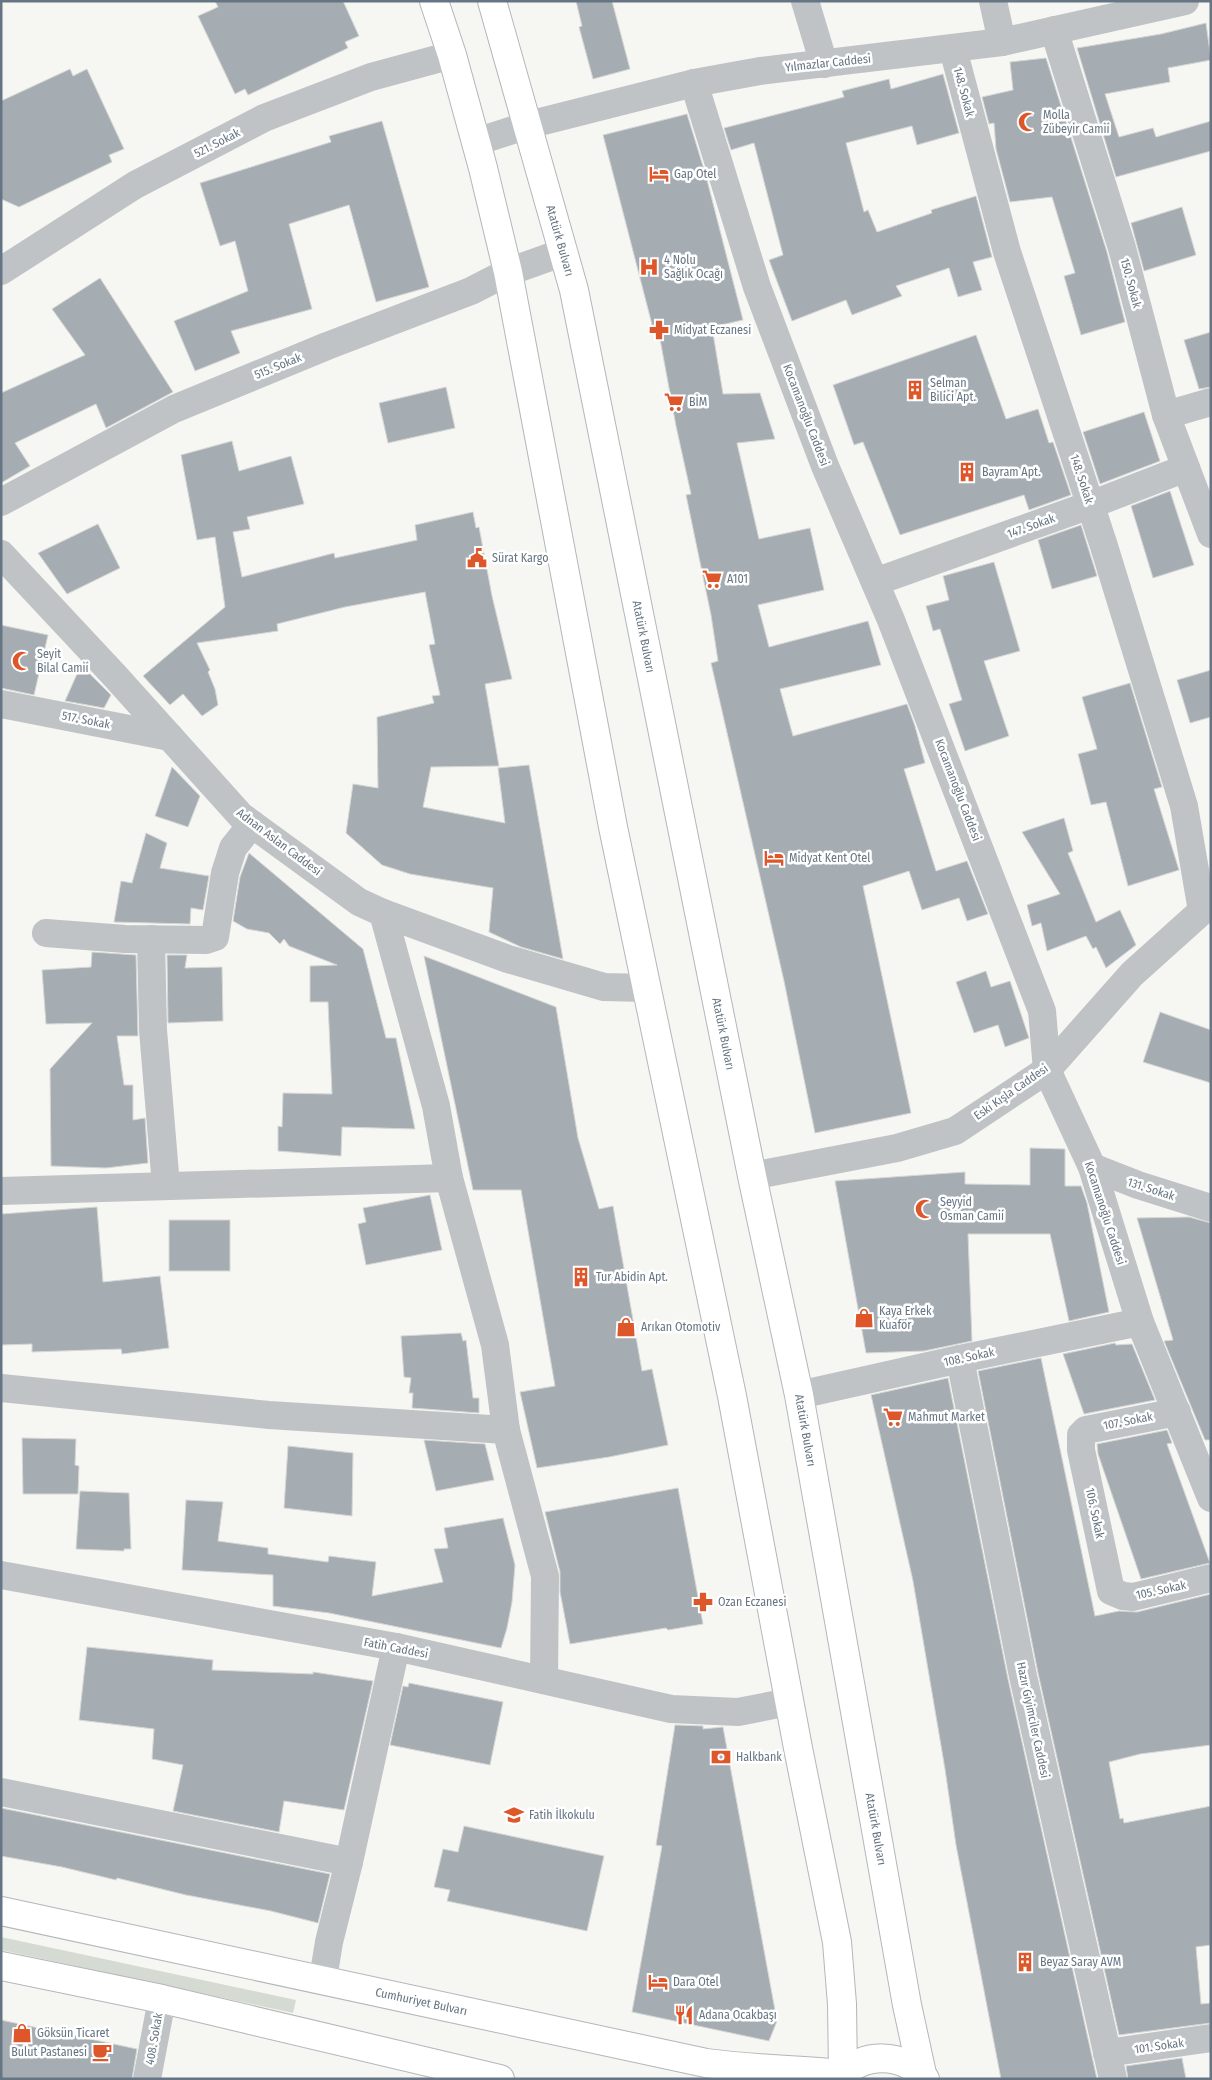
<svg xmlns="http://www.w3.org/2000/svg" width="1212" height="2080" viewBox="0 0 1212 2080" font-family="'Fira Sans Condensed',sans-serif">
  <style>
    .green { fill: #d5dbd2 }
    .building { fill: #a5adb3; stroke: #d7d7d5 }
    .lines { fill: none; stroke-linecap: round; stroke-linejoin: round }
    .major-casing { stroke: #b2b7ba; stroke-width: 30 }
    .minor { stroke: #bfc3c6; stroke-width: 28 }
    .major { stroke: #fff; stroke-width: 28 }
    .labels { text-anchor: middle; stroke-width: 5; stroke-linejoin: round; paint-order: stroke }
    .street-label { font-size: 12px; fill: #667583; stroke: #fff }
    .poi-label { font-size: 12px; fill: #667583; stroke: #fff; text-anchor: start }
  </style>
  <rect width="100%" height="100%" fill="#f6f6f2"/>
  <polygon class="green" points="1,1937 296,2000 293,2013 1,1950"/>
  <g class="building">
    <polygon points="215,1 343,1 359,36 345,42 348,48 248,95 245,89 235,94 198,16 218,7"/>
    <polygon points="576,1 612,1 630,69 593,79 579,27 582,26"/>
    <polygon points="1206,23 1211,60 1168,68 1170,82 1105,94 1119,137 1153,128 1156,137 1211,121 1211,151 1116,177 1077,48 1161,34"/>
    <polygon points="1046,58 1107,252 1125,322 1081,335 1064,276 1075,273 1052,197 1010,202 996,149 994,123 989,124 982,97 1013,90 1010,62"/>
    <polygon points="70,69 73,76 87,69 124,149 109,155 112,162 19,207 1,199 1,101"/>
    <polygon points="943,74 959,133 917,145 912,126 846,143 864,212 868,210 877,232 932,213 931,210 976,196 992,257 973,262 982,290 958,297 949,268 896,286 902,296 852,315 846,300 792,321 769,260 783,255 754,143 731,150 724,128 844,97 842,91 889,79 891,89"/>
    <polygon points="687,114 706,176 743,320 712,327 723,394 760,393 775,439 737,443 759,539 810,528 824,590 758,605 769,647 868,621 881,665 780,689 793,736 907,704 915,726 925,763 904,769 936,871 967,861 988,914 967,921 959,898 922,910 909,871 863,886 911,1113 815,1133 784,981 711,663 718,661 711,615 686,495 691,494 676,426 660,339 656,340 603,135"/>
    <polygon points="382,121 429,287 376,302 349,205 289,224 312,309 231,331 240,353 195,371 174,321 248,291 235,241 220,246 200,183 331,142 329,136"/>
    <polygon points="1182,207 1196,255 1144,271 1131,223"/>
    <polygon points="100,278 173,392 106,428 96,404 15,443 30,466 1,483 1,393 85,355 52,309"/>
    <polygon points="1211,332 1211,387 1199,389 1184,340"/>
    <polygon points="976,335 1006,419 1038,409 1049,443 1053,442 1071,495 1029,510 1024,495 900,535 863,442 854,445 833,385"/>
    <polygon points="446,387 455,428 388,443 379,403"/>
    <polygon points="1144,412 1160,461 1100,484 1083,432"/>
    <polygon points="232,441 239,471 291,456 304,504 247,517 250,529 233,532 242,577 334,553 335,558 417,540 415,525 473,512 476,528 479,527 492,596 512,679 485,684 499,766 431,767 423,807 505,823 498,768 529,765 563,959 521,947 489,932 493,888 410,874 382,865 346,833 353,784 378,788 377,717 434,703 432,696 440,695 429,645 435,644 425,592 345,607 277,624 278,631 197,643 210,670 208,672 215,689 218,705 202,716 183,694 170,705 143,676 225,607 215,537 197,540 181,455"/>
    <polygon points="1170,491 1194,565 1153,578 1131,506"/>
    <polygon points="98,524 120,568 67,594 38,553"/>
    <polygon points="1081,525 1097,576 1052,589 1038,540"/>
    <polygon points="994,562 1020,651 984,661 1009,736 965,751 949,704 962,700 940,629 933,631 926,606 949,600 943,576"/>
    <polygon points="1,625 48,635 34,695 1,688"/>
    <polygon points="81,665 111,695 104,708 65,701"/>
    <polygon points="1211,670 1211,717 1190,723 1177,680"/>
    <polygon points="1130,683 1162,787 1154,789 1179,870 1128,886 1106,802 1091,805 1078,754 1097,749 1082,697"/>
    <polygon points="172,767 200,796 188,827 155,816"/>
    <polygon points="1064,818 1073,851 1068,853 1096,922 1120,910 1136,945 1106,968 1096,947 1093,949 1086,936 1047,951 1041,923 1032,926 1027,905 1060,894 1022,832"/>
    <polygon points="146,833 167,843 160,868 209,876 203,910 191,908 190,924 114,922 121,881 132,883"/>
    <polygon points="249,853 363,949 386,1038 396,1038 415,1129 342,1127 341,1156 278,1151 278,1126 282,1127 283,1093 332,1094 328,1002 310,1002 310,966 337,965 289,946 284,939 280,944 269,933 247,929 233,921 240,877"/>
    <polygon points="92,952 136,955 138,1036 117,1036 124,1085 133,1085 133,1120 145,1118 148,1163 106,1168 51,1166 50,1069 92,1023 46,1024 42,970 91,967"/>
    <polygon points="167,955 187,955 185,968 222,967 223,1021 168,1023"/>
    <polygon points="424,956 556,1007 578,1138 599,1209 613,1206 642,1371 652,1369 668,1445 609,1457 537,1468 520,1392 555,1386 521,1190 473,1190"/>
    <polygon points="986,971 991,987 1010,981 1029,1038 1005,1047 998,1025 974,1033 956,982"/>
    <polygon points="1160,1012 1211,1030 1211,1083 1143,1062"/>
    <polygon points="1030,1148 1065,1149 1065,1186 1081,1186 1087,1203 1109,1312 1069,1321 1050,1234 968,1234 972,1341 924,1351 866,1353 835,1181 965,1172 965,1184 1030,1185"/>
    <polygon points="430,1195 442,1250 366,1265 358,1224 366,1222 363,1208"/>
    <polygon points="97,1207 103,1282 160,1276 169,1348 122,1354 121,1349 32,1352 32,1344 1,1345 1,1214"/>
    <polygon points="1189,1217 1211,1223 1211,1440 1205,1440 1164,1341 1173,1340 1137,1218"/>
    <rect x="169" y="1220" width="61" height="51"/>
    <polygon points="461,1333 463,1341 466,1340 473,1398 479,1398 479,1413 412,1408 413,1393 409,1393 411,1378 404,1377 401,1336"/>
    <polygon points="1115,1343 1116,1345 1132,1344 1155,1400 1084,1414 1063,1354"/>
    <polygon points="1041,1358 1095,1616 1119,1611 1137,1612 1211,1594 1211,1745 1140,1754 1109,1762 1120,1819 1123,1818 1124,1823 1211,1806 1211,1945 1196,1947 1201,2004 1211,2003 1211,2023 1119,2035 1038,1673 978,1371"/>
    <polygon points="948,1378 1008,1679 1097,2079 1001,2079 956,1845 945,1769 913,1581 871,1395"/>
    <polygon points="1167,1430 1172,1443 1167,1444 1210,1563 1141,1579 1098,1454 1097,1444"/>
    <polygon points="22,1438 76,1439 75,1465 79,1466 78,1494 23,1494"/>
    <polygon points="424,1440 485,1444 494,1480 436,1491"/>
    <polygon points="288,1446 353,1453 352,1516 284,1508"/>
    <polygon points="678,1488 703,1624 668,1630 666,1628 570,1644 560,1592 560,1572 545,1512"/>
    <polygon points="80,1491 129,1493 131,1549 124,1549 124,1551 76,1549"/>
    <polygon points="186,1500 223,1502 218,1541 268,1548 268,1554 328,1562 329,1556 376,1562 372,1596 443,1582 434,1549 448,1548 444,1528 503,1518 515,1565 512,1602 507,1628 501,1648 329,1613 273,1606 273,1575 182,1570"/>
    <polygon points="87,1647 213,1660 212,1670 313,1674 313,1672 373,1681 344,1810 284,1801 279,1832 173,1811 183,1765 152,1759 154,1729 79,1720"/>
    <polygon points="409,1683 503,1702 490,1765 390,1745 403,1686 408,1687"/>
    <polygon points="675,1725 703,1726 703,1729 723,1727 777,2021 769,2041 632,2012 662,1846 656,1845"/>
    <polygon points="1,1808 330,1874 318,1923 271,1911 186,1895 117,1878 116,1880 62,1867 1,1856"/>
    <polygon points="464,1826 604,1856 587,1931 447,1901 450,1890 434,1887 443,1849 458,1852"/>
    <polygon points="1,2020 137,2049 132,2079 1,2079"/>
    <polygon points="1182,2058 1186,2079 1128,2079 1126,2066"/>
  </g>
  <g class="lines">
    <defs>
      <g id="major">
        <path id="s1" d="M492,1L574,290L752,1176L799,1395L907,2005L922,2074"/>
        <path id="s2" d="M1,1911L706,2063C752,2069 798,2070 843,2074L842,2004L837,1942L798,1748L732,1396L613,827L508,272L483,168L452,55L434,1"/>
        <polyline points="1,1966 162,1999 500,2079"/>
        <path d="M840,2079C859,2051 906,2052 925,2079"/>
      </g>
    </defs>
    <use href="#major" class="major-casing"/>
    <g class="minor">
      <polyline points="805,1 824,64"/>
      <polyline points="993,1 1002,42"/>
      <polyline points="1054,30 1122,248 1166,415 1211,534"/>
      <polyline points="953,49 1007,252 1103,543 1184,806 1202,911"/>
      <polyline points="694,83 757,287 825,466 891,620 1042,1011 1047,1070 1092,1167 1140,1322 1211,1498"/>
      <polyline points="476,142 528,125 694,83 760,71 1002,42 1185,1"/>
      <polyline points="1,271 135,185 264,118 371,77 452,55"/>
      <polyline points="1166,415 1211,402"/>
      <polyline points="1,502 174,409 327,346 471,291 508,272 564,252"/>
      <polyline points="1,554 115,676 241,816 359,902 383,913 508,959 604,987 646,988"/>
      <polyline points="875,582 1090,505 1186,468"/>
      <polyline points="1,704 170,737"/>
      <polyline points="383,913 436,1106 449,1178 495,1345 506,1430 545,1576 544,1680"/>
      <polyline points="46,933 125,939 206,940 215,937 225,873 233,848 252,824"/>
      <polyline points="151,939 153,1030 166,1186"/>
      <polyline points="1092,1167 1138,1185 1211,1208"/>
      <polyline points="752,1176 897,1148 955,1131 1047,1070 1132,974 1211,903"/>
      <polyline points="1,1191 449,1178"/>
      <polyline points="960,1359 1023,1676 1113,2079"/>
      <polyline points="1,1388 269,1415 506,1430"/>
      <polyline points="799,1395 960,1359 1140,1322"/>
      <polyline points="1177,1412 1086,1430 1081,1435 1081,1450 1111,1591 1123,1596 1133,1597 1211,1578"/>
      <polyline points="1,1575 396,1647 671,1709 738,1712 789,1702"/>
      <polyline points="1,1792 349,1862"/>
      <polyline points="323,1979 329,1942 349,1862 396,1647"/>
      <polyline points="1107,2053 1211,2038"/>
      <polyline points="147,2079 162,1999"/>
    </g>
    <use href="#major" class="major"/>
  </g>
  <defs>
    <symbol id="mosque-bare" viewBox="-9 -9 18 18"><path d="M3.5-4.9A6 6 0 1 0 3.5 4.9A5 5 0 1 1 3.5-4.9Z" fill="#de572a" stroke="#fff" stroke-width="2.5" paint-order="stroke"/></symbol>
    <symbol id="hotel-bare" viewBox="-9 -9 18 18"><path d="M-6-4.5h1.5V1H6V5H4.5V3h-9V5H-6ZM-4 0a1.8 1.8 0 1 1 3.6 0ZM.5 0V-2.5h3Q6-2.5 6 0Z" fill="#de572a" stroke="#fff" stroke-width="2.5" paint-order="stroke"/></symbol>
    <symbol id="hospital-bare" viewBox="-9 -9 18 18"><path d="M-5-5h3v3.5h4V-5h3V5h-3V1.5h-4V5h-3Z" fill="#de572a" stroke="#fff" stroke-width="2.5" paint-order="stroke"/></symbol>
    <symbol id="pharmacy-bare" viewBox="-9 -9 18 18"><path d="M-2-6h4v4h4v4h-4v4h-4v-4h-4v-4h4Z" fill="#de572a" stroke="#fff" stroke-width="2.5" paint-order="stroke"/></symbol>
    <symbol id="building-bare" viewBox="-9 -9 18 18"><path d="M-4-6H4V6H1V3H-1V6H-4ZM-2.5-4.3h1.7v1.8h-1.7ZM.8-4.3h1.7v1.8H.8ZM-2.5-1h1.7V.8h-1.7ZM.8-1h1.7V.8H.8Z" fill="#de572a" stroke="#fff" stroke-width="2.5" paint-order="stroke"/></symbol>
    <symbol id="supermarket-bare" viewBox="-9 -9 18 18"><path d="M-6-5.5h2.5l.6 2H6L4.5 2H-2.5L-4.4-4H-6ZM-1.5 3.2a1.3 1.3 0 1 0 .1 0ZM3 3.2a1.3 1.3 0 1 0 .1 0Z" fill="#de572a" stroke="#fff" stroke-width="2.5" paint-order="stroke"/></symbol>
    <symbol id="civic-bare" viewBox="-9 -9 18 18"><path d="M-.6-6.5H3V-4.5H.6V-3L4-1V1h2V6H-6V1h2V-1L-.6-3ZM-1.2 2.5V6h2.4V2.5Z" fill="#de572a" stroke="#fff" stroke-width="2.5" paint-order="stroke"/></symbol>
    <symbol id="shop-bare" viewBox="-9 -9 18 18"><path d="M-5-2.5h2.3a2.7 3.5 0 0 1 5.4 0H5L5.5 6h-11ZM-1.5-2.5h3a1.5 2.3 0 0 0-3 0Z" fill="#de572a" stroke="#fff" stroke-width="2.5" paint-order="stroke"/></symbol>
    <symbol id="bank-bare" viewBox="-9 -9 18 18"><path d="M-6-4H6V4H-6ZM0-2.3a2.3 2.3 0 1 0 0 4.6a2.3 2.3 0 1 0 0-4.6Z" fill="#de572a" stroke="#fff" stroke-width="2.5" paint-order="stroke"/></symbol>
    <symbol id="school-bare" viewBox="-9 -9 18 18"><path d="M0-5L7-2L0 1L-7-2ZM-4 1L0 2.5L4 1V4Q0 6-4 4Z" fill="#de572a" stroke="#fff" stroke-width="2.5" paint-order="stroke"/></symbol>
    <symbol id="restaurant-bare" viewBox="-9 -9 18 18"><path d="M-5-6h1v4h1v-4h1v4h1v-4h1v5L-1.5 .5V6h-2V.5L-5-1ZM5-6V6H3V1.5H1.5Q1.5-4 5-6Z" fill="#de572a" stroke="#fff" stroke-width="2.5" paint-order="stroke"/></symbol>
    <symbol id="cafe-bare" viewBox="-9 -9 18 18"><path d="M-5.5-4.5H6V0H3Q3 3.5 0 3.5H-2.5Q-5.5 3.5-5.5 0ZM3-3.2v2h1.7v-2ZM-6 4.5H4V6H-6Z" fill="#de572a" stroke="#fff" stroke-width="2.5" paint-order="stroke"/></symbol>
  </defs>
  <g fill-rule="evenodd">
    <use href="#mosque-bare" x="1014" y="108" width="28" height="28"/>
    <use href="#hotel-bare" x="645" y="160" width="28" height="28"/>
    <use href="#hospital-bare" x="635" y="253" width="28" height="28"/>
    <use href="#pharmacy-bare" x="645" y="316" width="28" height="28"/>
    <use href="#building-bare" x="901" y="376" width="28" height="28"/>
    <use href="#supermarket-bare" x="660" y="388" width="28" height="28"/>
    <use href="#building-bare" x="953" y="458" width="28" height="28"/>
    <use href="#civic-bare" x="463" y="544" width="28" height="28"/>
    <use href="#supermarket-bare" x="698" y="565" width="28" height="28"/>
    <use href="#mosque-bare" x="8" y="647" width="28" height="28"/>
    <use href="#hotel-bare" x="760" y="844" width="28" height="28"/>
    <use href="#mosque-bare" x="911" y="1195" width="28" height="28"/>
    <use href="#building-bare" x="567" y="1263" width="28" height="28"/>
    <use href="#shop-bare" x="850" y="1304" width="28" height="28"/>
    <use href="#shop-bare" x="612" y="1313" width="28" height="28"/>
    <use href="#supermarket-bare" x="879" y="1403" width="28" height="28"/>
    <use href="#pharmacy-bare" x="689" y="1588" width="28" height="28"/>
    <use href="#bank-bare" x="707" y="1743" width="28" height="28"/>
    <use href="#school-bare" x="500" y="1801" width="28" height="28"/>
    <use href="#building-bare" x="1011" y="1948" width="28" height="28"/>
    <use href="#hotel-bare" x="644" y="1968" width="28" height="28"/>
    <use href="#restaurant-bare" x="670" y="2001" width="28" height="28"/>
    <use href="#shop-bare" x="8" y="2019" width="28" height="28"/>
    <use href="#cafe-bare" x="88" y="2038" width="28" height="28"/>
  </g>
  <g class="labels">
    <g class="street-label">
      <text transform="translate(828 63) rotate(-6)" y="4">Yılmazlar Caddesi</text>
      <text transform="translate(964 92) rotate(75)" y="4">148. Sokak</text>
      <text transform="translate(217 143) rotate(-27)" y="4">521. Sokak</text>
      <text dy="4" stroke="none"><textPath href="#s1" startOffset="249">Atatürk Bulvarı</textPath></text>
      <text transform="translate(1131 283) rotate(75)" y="4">150. Sokak</text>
      <text transform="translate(278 366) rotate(-22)" y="4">515. Sokak</text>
      <text transform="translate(806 415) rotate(69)" y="4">Kocamanoğlu Caddesi</text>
      <text transform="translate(1082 479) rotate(72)" y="4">148. Sokak</text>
      <text transform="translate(1031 526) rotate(-20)" y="4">147. Sokak</text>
      <text dy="4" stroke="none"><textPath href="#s1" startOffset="654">Atatürk Bulvarı</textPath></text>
      <text transform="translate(86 720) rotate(11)" y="4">517. Sokak</text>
      <text transform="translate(958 790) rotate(69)" y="4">Kocamanoğlu Caddesi</text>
      <text transform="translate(279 842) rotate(37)" y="4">Adnan Aslan Caddesi</text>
      <text dy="4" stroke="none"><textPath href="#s1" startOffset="1059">Atatürk Bulvarı</textPath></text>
      <text transform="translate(1011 1092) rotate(-35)" y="4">Eski Kışla Caddesi</text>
      <text transform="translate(1151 1189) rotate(18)" y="4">131. Sokak</text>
      <text transform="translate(1105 1213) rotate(72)" y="4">Kocamanoğlu Caddesi</text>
      <text transform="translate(969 1357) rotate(-12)" y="4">108. Sokak</text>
      <text transform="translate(1128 1421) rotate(-11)" y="4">107. Sokak</text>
      <text dy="4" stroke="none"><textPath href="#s1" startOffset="1464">Atatürk Bulvarı</textPath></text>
      <text transform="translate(1095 1513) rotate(78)" y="4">106. Sokak</text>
      <text transform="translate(1161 1590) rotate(-12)" y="4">105. Sokak</text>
      <text transform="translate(396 1648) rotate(11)" y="4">Fatih Caddesi</text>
      <text transform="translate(1033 1720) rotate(78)" y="4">Hazır Giyimciler Caddesi</text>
      <text dy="4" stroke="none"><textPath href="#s1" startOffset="1869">Atatürk Bulvarı</textPath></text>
      <text dy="4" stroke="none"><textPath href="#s2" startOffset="430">Cumhuriyet Bulvarı</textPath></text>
      <text transform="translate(154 2039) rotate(-80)" y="4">408. Sokak</text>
      <text transform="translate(1159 2046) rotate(-8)" y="4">101. Sokak</text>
    </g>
    <g class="poi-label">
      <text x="1043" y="119">Molla<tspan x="1043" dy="14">Zübeyir Camii</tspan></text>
      <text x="674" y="178">Gap Otel</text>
      <text x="664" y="264">4 Nolu<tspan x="664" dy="14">Sağlık Ocağı</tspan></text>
      <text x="674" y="334">Midyat Eczanesi</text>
      <text x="930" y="387">Selman<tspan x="930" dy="14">Bilici Apt.</tspan></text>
      <text x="689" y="406">BİM</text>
      <text x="982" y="476">Bayram Apt.</text>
      <text x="492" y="562">Sürat Kargo</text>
      <text x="727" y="583">A101</text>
      <text x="37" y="658">Seyit<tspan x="37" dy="14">Bilal Camii</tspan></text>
      <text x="789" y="862">Midyat Kent Otel</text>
      <text x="940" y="1206">Seyyid<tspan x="940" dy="14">Osman Camii</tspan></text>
      <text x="596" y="1281">Tur Abidin Apt.</text>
      <text x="879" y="1315">Kaya Erkek<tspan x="879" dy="14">Kuaför</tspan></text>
      <text x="641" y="1331">Arıkan Otomotiv</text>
      <text x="908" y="1421">Mahmut Market</text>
      <text x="718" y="1606">Ozan Eczanesi</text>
      <text x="736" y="1761">Halkbank</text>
      <text x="529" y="1819">Fatih İlkokulu</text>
      <text x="1040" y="1966">Beyaz Saray AVM</text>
      <text x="673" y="1986">Dara Otel</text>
      <text x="699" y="2019">Adana Ocakbaşı</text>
      <text x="37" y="2037">Göksün Ticaret</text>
      <text x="87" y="2056" text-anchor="end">Bulut Pastanesi</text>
    </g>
  </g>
  <rect width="1212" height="2080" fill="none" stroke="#667583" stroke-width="5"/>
</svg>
